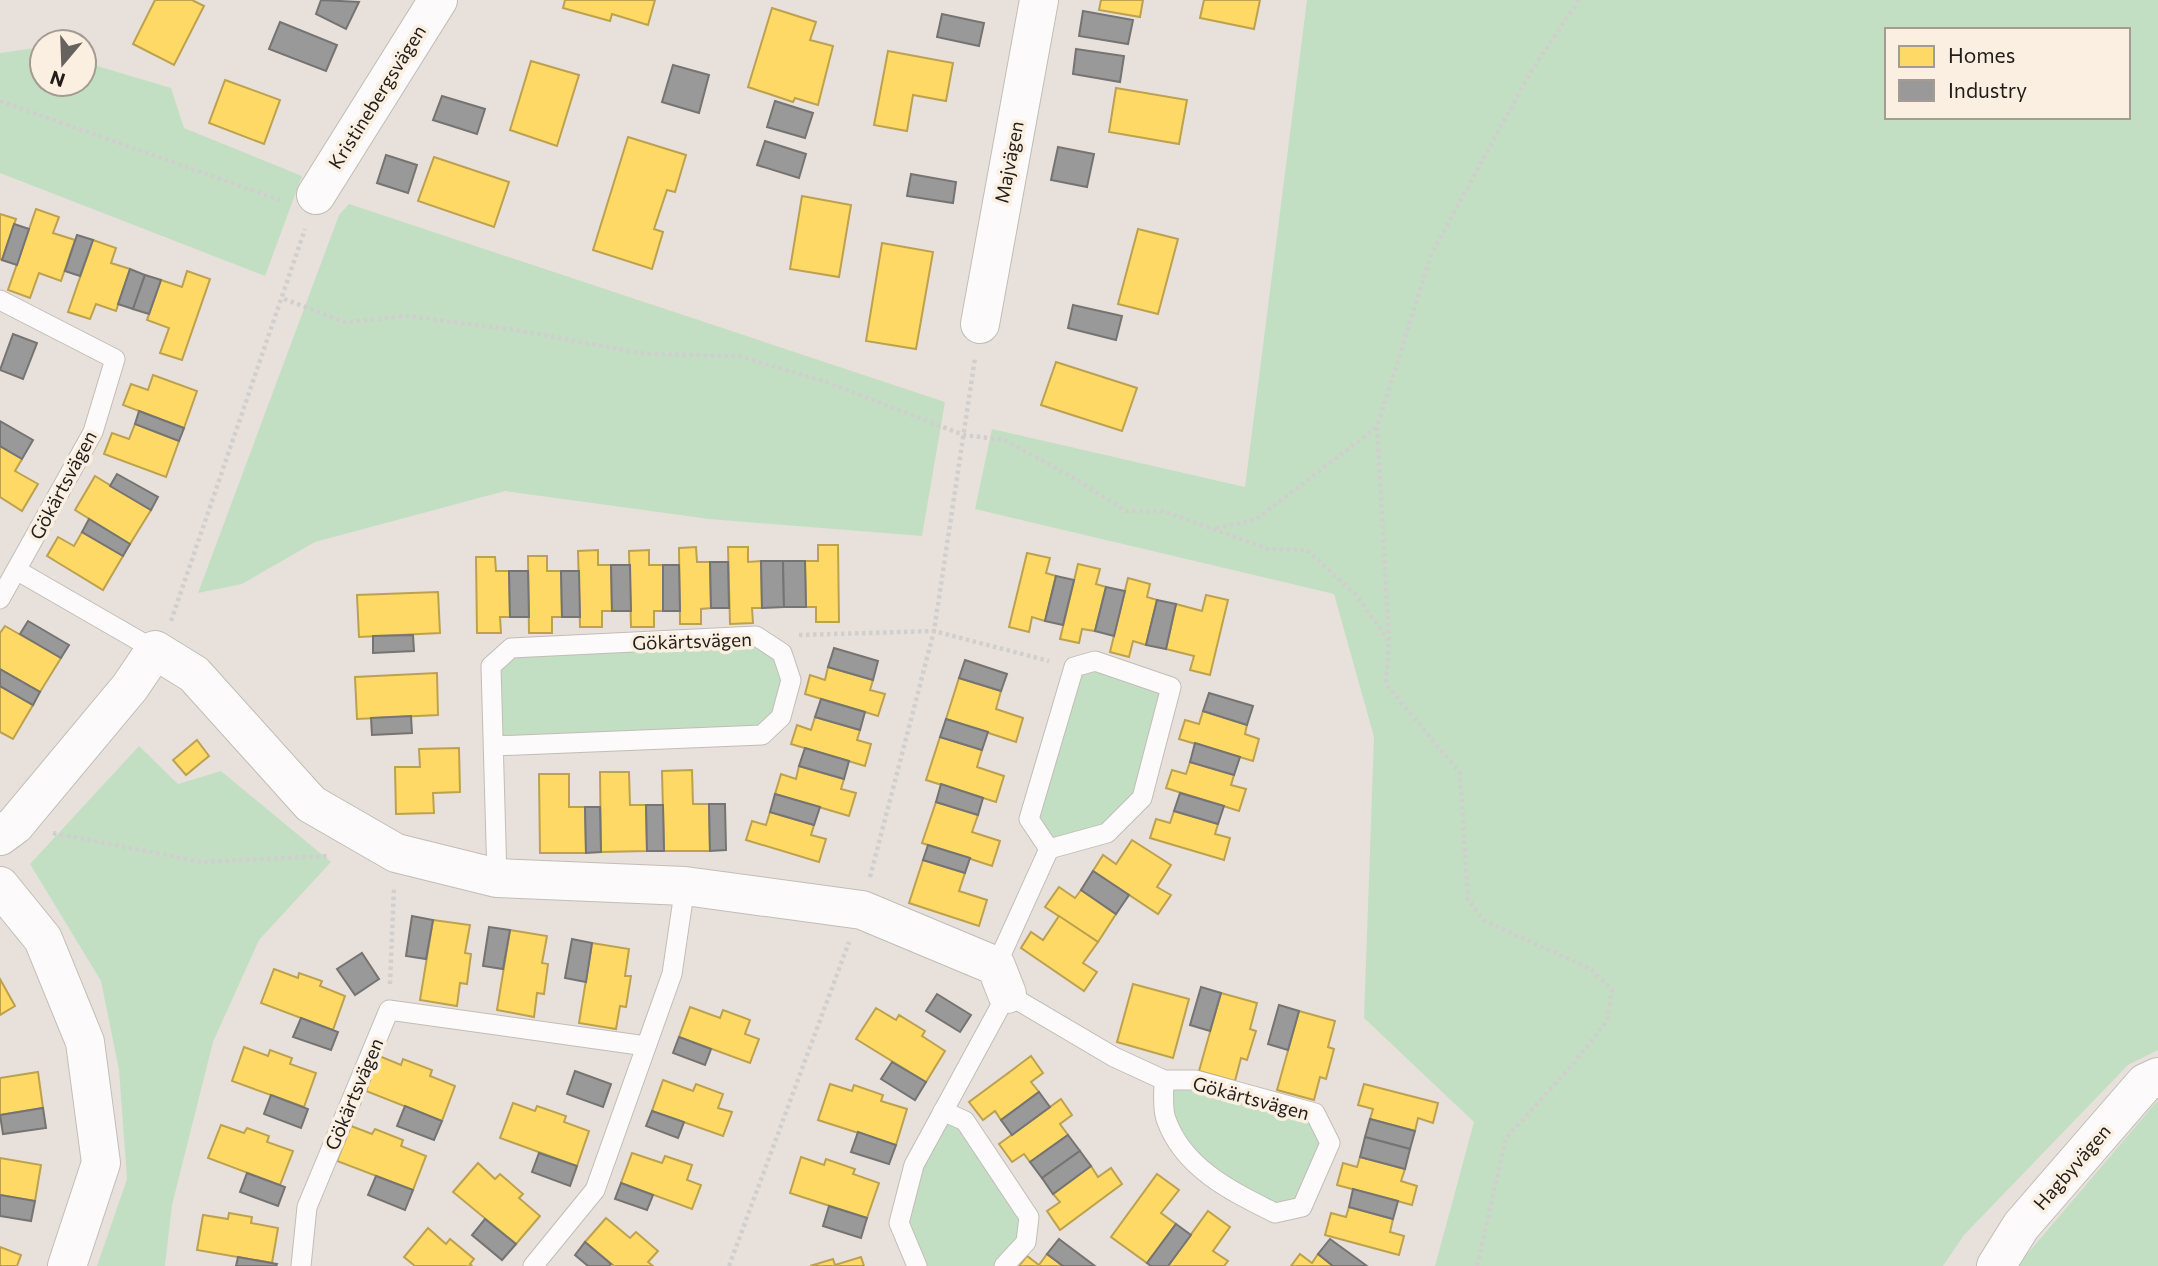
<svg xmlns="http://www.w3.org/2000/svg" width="2158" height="1266" viewBox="0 0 2158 1266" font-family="Commissioner,sans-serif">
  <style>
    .green { fill: #c3dfc3; fill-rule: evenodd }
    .homes { fill: #ffd966; stroke: #bda14f; stroke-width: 2 }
    .industry { fill: #999; stroke: #757473; stroke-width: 2 }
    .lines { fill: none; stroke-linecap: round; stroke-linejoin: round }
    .service-casing { stroke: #c2bcb7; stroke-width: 21 }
    .minor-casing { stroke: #c2bcb7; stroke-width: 40 }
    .tertiary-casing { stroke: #c2bcb7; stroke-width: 40 }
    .path { stroke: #d1cfcd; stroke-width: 4.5; stroke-dasharray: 3.5 3.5; stroke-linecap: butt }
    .service { stroke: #fcfafa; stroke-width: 19 }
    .minor { stroke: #fcfafa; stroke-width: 38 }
    .tertiary { stroke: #fcfafa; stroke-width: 38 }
    .labels { text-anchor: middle; stroke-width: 7; stroke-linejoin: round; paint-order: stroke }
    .street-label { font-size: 19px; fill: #221d19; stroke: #fbefe2 }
  </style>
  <rect width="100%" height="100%" fill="#e8e1db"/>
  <g class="green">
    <path d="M1307,0H2158V1050L2128,1065L1964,1235L1943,1266H1435L1474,1122L1364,1018L1374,737L1334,594L975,509L992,429L1245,487ZM1887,30H2128V117H1887Z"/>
    <polygon points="35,48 42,50 42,84 84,84 84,62 171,88 184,128 302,176 265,276 0,173 0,53"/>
    <polygon points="349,204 945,402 922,536 709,519 505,491 315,542 242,584 198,593 339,215"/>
    <polygon points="756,636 791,680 762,735 494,746 491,666 511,648"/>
    <polygon points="1095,661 1171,687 1142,798 1107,833 1049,849 1029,819 1074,667"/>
    <polygon points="139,746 178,784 221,771 331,862 259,940 213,1042 172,1205 165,1266 97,1266 127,1179 119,1070 101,981 30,864"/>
    <polygon points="1164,1080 1315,1113 1330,1143 1302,1207 1275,1213 1184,1153"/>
    <polygon points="2158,1100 2158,1266 2017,1266"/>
    <polygon points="943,1111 965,1121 1029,1217 1004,1266 917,1266 899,1223"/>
  </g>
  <g class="homes">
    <polygon points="155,0 192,0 204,6 174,65 133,44"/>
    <polygon points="565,0 655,0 648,25 612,14 610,21 563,8"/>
    <polygon points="1101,0 1143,0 1140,17 1099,10"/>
    <polygon points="1204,0 1260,0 1254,29 1200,18"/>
    <polygon points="772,8 816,22 810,40 833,46 818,105 795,98 793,102 748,87"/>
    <polygon points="888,51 953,63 946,101 913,95 907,131 874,125"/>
    <polygon points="531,61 579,75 557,146 510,130"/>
    <polygon points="225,80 280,100 264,144 209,123"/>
    <polygon points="1116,88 1187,100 1179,144 1109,132"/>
    <polygon points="628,137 686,155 675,192 667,190 654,229 663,232 652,269 593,250"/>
    <polygon points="434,157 509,182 494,227 418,201"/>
    <polygon points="802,196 851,205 839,277 790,269"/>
    <polygon points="36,209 59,217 53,233 75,240 61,281 39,273 30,298 8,290"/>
    <polygon points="0,214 16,219 2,260 0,259"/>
    <polygon points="1138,229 1178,239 1158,314 1118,304"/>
    <polygon points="93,240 116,248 111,263 130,269 116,311 96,304 90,319 68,312"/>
    <polygon points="882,243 933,252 916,349 866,341"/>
    <polygon points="187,271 210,279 182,360 160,353 169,328 147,320 161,280 182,287"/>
    <polygon points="1056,362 1137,388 1122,431 1041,405"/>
    <polygon points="153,375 197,391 184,428 123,405 131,384 148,390"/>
    <polygon points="135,424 179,441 166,477 104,454 112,433 129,439"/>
    <polygon points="0,446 22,459 15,471 38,484 22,511 0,497"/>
    <polygon points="95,476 151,510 130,544 75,510"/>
    <polygon points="82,532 123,556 103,590 47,556 58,537 74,546"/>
    <polygon points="818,545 838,545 839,622 816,622 816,607 806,607 805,561 818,561"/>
    <polygon points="696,547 697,562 710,562 711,608 701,609 701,624 680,624 679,548"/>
    <polygon points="728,547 748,547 748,562 761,561 762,608 752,608 753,623 730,624"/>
    <polygon points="598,550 598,565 611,565 612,611 602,611 602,627 580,627 578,551"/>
    <polygon points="649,550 649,565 663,565 663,611 654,611 654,627 631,627 629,551"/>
    <polygon points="1027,553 1050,558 1046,573 1056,576 1045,621 1032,617 1029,632 1009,627"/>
    <polygon points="528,556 547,556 547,571 561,571 562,617 552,617 552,633 529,633"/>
    <polygon points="476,557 495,557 496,571 509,571 510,617 500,617 501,633 477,633"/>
    <polygon points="1078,564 1100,569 1096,584 1106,587 1095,631 1082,629 1079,643 1060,639"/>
    <polygon points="1128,578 1150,584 1147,597 1157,600 1146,645 1133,641 1129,657 1110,652"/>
    <polygon points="438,592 440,633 359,637 357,595"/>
    <polygon points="1206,595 1228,600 1210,675 1190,670 1194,656 1166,649 1176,604 1202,611"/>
    <polygon points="5,626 61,658 40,692 0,669 0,633"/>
    <polygon points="828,667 873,680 870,690 885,694 878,716 805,694 810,675 825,680"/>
    <polygon points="437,673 438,715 357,719 355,677"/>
    <polygon points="959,678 1001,691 996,709 1023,718 1016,742 946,719"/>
    <polygon points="0,686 33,705 13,739 0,732"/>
    <polygon points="1203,711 1247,725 1245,734 1259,739 1253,761 1179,739 1185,720 1199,724"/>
    <polygon points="815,717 860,730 857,740 871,744 865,766 791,744 797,725 811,730"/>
    <polygon points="940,737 982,750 977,767 1004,776 996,802 926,780"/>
    <polygon points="197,740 209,756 186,775 173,760"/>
    <polygon points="459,748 460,792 433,793 434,813 396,814 395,767 420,767 419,749"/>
    <polygon points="1190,762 1234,775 1231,785 1246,789 1239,811 1166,788 1172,770 1186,774"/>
    <polygon points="799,766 844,779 841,789 856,793 849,816 775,794 781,774 796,779"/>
    <polygon points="692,770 693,804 709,804 710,851 664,851 662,771"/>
    <polygon points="600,772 629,772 630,805 646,805 647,851 601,852"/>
    <polygon points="539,774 569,774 569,807 585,807 586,853 540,853"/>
    <polygon points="936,802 978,815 972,832 1000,841 992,866 922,843"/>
    <polygon points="1174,811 1218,824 1215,834 1230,838 1224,860 1150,838 1156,819 1170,823"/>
    <polygon points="770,812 814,825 811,835 826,839 819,862 746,840 752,821 766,825"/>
    <polygon points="1132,840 1171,865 1157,887 1171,895 1158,914 1093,871 1103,855 1116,864"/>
    <polygon points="923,860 965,873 959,891 987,900 979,926 909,903"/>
    <polygon points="1059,887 1075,898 1081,890 1116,914 1098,942 1045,907"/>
    <polygon points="1059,916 1098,942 1083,963 1097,972 1084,991 1021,948 1031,932 1043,940"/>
    <polygon points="433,920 470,925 465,953 471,954 467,984 460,983 457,1006 420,1000"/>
    <polygon points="510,930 547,936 542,963 548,964 544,994 537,993 534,1017 497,1010"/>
    <polygon points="592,943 629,949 625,976 631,976 626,1007 620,1006 616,1029 579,1023"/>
    <polygon points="274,969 298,978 299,973 322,981 320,986 345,996 333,1030 261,1003"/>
    <polygon points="0,979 15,1006 0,1015"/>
    <polygon points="1133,984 1189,999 1173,1058 1117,1042"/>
    <polygon points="1221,993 1257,1003 1250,1029 1256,1031 1247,1060 1241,1058 1235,1081 1199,1071"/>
    <polygon points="690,1007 720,1018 723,1010 750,1020 745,1034 759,1039 750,1063 679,1037"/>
    <polygon points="876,1008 896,1020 899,1015 925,1031 922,1036 945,1051 926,1082 856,1039"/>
    <polygon points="1299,1011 1335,1021 1328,1047 1334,1049 1326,1079 1320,1077 1314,1100 1277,1090"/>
    <polygon points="244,1047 268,1056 270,1050 292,1058 290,1064 316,1073 304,1107 232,1081"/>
    <polygon points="379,1056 401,1065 403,1059 432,1070 430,1076 455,1086 442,1121 366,1091"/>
    <polygon points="1031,1056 1043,1073 1031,1082 1039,1092 1001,1120 995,1111 983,1120 969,1102"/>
    <polygon points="38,1072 43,1108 0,1115 0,1078"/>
    <polygon points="663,1080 693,1091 696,1084 723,1094 718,1108 732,1112 723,1136 652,1111"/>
    <polygon points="830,1084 852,1091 854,1085 883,1095 881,1101 907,1109 896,1145 818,1120"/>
    <polygon points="1364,1084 1438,1103 1433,1123 1418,1118 1415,1131 1370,1119 1373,1109 1358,1105"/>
    <polygon points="1061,1099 1072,1115 1060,1124 1068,1135 1030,1162 1024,1154 1012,1162 999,1144"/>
    <polygon points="513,1103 535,1111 537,1106 566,1116 564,1122 589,1131 577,1166 500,1138"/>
    <polygon points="221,1125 244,1133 247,1128 269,1136 267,1142 293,1151 280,1185 208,1158"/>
    <polygon points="351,1126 372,1134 375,1129 403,1140 401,1146 426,1156 413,1190 337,1161"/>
    <polygon points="632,1153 662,1163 665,1156 692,1165 687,1180 701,1185 692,1209 621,1183"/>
    <polygon points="801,1157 824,1165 826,1159 855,1169 853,1174 879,1183 867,1218 790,1193"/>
    <polygon points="1360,1157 1405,1169 1401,1181 1417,1186 1412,1205 1337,1185 1343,1163 1357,1167"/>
    <polygon points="0,1158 41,1165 35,1201 0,1195"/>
    <polygon points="478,1163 495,1179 500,1174 523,1194 519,1198 540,1216 516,1244 453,1192"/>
    <polygon points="1091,1166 1098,1177 1111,1168 1122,1184 1060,1230 1047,1211 1060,1202 1053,1194"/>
    <polygon points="1157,1174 1179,1190 1161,1213 1176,1224 1147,1263 1111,1237"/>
    <polygon points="1349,1207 1393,1219 1390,1232 1404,1236 1399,1255 1325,1235 1331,1213 1346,1217"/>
    <polygon points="1208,1211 1230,1227 1213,1251 1228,1261 1224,1266 1168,1266"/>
    <polygon points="229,1213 252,1217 251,1223 278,1228 272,1263 197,1250 203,1215 228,1219"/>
    <polygon points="606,1218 630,1238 636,1232 658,1251 648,1262 653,1266 614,1266 585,1242"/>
    <polygon points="428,1228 446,1244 450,1239 474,1259 470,1264 472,1266 415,1266 404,1257"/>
    <polygon points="0,1247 21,1255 17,1266 0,1266"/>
    <polygon points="1047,1254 1063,1266 1019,1266 1027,1256 1039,1265"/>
    <polygon points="1300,1254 1312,1263 1318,1254 1333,1266 1291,1266"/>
    <polygon points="861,1257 864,1266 810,1266 833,1259 835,1265"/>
  </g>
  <g class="industry">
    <polygon points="321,0 359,2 346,29 316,14"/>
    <polygon points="1083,11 1133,20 1128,44 1079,36"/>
    <polygon points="942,14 984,23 979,46 937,37"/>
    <polygon points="280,22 337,45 326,71 269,49"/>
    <polygon points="1076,49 1124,56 1120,82 1073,74"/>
    <polygon points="673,65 709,75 699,113 662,102"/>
    <polygon points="442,96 485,109 477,134 433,120"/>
    <polygon points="775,101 813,113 805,138 767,127"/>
    <polygon points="765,141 806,154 799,178 757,165"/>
    <polygon points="1058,147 1094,154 1087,187 1051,180"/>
    <polygon points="386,155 417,165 408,193 377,183"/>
    <polygon points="911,174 956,182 953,203 907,196"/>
    <polygon points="14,224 29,229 17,265 2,260"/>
    <polygon points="77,235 93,240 80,276 65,271"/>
    <polygon points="130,269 145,275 133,309 118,304"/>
    <polygon points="145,275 161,280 149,314 133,309"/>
    <polygon points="1073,305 1122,316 1116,340 1068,328"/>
    <polygon points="13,334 37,343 23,379 0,370"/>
    <polygon points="139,411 184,428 179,441 135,424"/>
    <polygon points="0,421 33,440 22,459 0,446"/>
    <polygon points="117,474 158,497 151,510 110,486"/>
    <polygon points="89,519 130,544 123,556 82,532"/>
    <polygon points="761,561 783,561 784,607 762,608"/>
    <polygon points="783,561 805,561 806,607 784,607"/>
    <polygon points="710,562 728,562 729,608 711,608"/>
    <polygon points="611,565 630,565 631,611 612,611"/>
    <polygon points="663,565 679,565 680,611 663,611"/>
    <polygon points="509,571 528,571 529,617 510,617"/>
    <polygon points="561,571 579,571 580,617 562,617"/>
    <polygon points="1056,576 1074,580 1063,625 1045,621"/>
    <polygon points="1106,587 1125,591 1114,636 1095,631"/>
    <polygon points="1157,600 1176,604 1166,649 1146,645"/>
    <polygon points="28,621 69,645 61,658 20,634"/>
    <polygon points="413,635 414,651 373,653 373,636"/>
    <polygon points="834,648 878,661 873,680 828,667"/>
    <polygon points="965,660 1007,674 1001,691 959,678"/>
    <polygon points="0,669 40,692 33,705 0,686"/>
    <polygon points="1209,693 1253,706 1247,725 1203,711"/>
    <polygon points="821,699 865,712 860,730 815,717"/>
    <polygon points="411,716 412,733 372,735 371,718"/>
    <polygon points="946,719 988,732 982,750 940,737"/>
    <polygon points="1195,743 1240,757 1234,775 1190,762"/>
    <polygon points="805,748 849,761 844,779 799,766"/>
    <polygon points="941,784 983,798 978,815 936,802"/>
    <polygon points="1180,793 1224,806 1218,824 1174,811"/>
    <polygon points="775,794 820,807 814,825 770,812"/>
    <polygon points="709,804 725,804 726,850 710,851"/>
    <polygon points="646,805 663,805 664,851 647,851"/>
    <polygon points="585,807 600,807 601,852 586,853"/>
    <polygon points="928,845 970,858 965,873 923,860"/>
    <polygon points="1093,871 1129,895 1116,914 1081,890"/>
    <polygon points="412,916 433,920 426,959 406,956"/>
    <polygon points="489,927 510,930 503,969 483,966"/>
    <polygon points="572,939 592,943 586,982 565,978"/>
    <polygon points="362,953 379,979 355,995 337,969"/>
    <polygon points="1201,987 1221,993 1210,1031 1190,1025"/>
    <polygon points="937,994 971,1015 960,1032 926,1011"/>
    <polygon points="1279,1005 1299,1011 1288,1050 1268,1044"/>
    <polygon points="301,1018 338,1032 331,1050 293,1037"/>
    <polygon points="679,1037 711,1049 705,1065 673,1053"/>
    <polygon points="892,1062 926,1082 915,1100 881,1079"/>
    <polygon points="575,1071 611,1084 603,1107 567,1094"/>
    <polygon points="1039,1092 1050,1107 1012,1135 1001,1120"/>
    <polygon points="271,1095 308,1109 301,1128 264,1114"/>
    <polygon points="405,1106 442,1121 434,1140 397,1126"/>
    <polygon points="43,1108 46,1128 3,1134 0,1115"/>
    <polygon points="652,1111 684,1122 678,1138 646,1126"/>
    <polygon points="1370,1119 1415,1131 1410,1149 1365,1137"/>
    <polygon points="858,1132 896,1145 889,1164 851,1152"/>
    <polygon points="1068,1135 1080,1151 1042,1178 1030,1162"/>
    <polygon points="1365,1137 1410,1149 1405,1169 1360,1157"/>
    <polygon points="1080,1151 1091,1166 1053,1194 1042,1178"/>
    <polygon points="539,1153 577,1166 570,1186 532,1172"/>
    <polygon points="247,1173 285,1187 278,1206 240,1192"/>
    <polygon points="376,1176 413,1190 405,1210 368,1195"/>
    <polygon points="621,1183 653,1195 647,1210 615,1199"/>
    <polygon points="1353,1189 1398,1201 1393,1219 1349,1207"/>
    <polygon points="0,1195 35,1201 31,1221 0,1216"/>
    <polygon points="829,1206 867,1218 861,1238 823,1226"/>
    <polygon points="485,1219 516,1244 502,1260 472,1235"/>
    <polygon points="1176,1224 1191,1235 1168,1266 1151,1266 1147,1263"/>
    <polygon points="1059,1239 1095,1266 1063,1266 1047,1254"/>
    <polygon points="1330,1239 1367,1266 1333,1266 1318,1254"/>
    <polygon points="585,1242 611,1264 609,1266 588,1266 575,1255"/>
    <polygon points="238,1257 277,1264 276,1266 236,1266"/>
  </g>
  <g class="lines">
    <defs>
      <g id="service">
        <polyline points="0,300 115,359 93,432 0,599"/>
        <polyline points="18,571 155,650"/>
        <polyline points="494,746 762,735 781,717 791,680 782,653 756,636 511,648 491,666 497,878"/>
        <polyline points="996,966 1049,849 1107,833 1142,798 1171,687 1095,661 1074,667 1029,819 1049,849"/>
        <polyline points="943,1111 965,1121 1029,1217 1026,1242 1004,1266"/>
        <polyline points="301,1266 307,1207 389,1010 646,1046"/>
        <polyline points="533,1266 595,1190 672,974 685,886"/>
        <path d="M917,1266L899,1223L914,1165L1007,994L1114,1057L1164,1080C1164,1092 1162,1108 1166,1119C1183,1168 1231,1191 1275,1213L1302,1207L1330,1143L1315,1113L1195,1080H1164"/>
      </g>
      <g id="minor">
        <polyline points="316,195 438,0"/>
        <polyline points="980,324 1039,0"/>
        <polyline points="0,836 15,825 130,687 155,650 194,674 311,804 396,853 497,878 685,886 862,910 996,966 1007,994"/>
        <polyline points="0,886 43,939 85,1042 101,1163 67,1266"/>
      </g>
      <polyline id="tertiary" points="1996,1266 2021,1226 2145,1083 2158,1077"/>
    </defs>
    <use href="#service" class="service-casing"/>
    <use href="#minor" class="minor-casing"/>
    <use href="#tertiary" class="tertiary-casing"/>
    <g class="path">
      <polyline points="0,101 280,200"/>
      <polyline points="284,299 345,322 408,316 515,330 647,354 739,356 823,381 964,435 1005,440 1072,477 1126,511 1163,511 1268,549 1307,550 1356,595 1388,640"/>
      <polyline points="1216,528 1255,520 1377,427"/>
      <polyline points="171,621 305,229"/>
      <polyline points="799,635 934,631 1049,661"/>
      <polyline points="53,833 202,862 328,856"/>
      <polyline points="870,877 934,631 975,358"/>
      <polyline points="390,984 394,888"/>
      <polyline points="729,1266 849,942"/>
      <polyline points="1477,1266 1506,1138 1573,1064 1607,1021 1612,990 1591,969 1485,921 1468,900 1460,773 1386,684 1389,641 1377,427 1431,255 1531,71 1579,0"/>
    </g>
    <use href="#service" class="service"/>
    <use href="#minor" class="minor"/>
    <use href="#tertiary" class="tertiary"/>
  </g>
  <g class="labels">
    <g class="street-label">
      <text transform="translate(377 97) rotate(-58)" y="7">Kristinebergsvägen</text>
      <text transform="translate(1009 162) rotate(-79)" y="7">Majvägen</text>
      <text transform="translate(63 485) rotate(-62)" y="7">Gökärtsvägen</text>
      <text transform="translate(692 641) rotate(-2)" y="7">Gökärtsvägen</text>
      <text transform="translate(354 1094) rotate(-67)" y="7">Gökärtsvägen</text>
      <text transform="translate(1251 1098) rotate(15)" y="7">Gökärtsvägen</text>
      <text transform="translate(2072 1167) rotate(-49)" y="7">Hagbyvägen</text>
    </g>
  </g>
  <rect x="1885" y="28" width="245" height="91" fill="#fbefe2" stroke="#a49b92" stroke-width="2"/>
  <rect x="1899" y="46" width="35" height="21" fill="#ffd966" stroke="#a49b92" stroke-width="2"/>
  <text x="1948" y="63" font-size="21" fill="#221d19">Homes</text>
  <rect x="1899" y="80" width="35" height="21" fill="#999999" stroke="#a49b92" stroke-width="2"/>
  <text x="1948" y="98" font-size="21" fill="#221d19">Industry</text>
  <g transform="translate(63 63) rotate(199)"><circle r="33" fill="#fbefe2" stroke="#a49b92" stroke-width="2"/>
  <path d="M0-5L12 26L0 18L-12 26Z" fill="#67625d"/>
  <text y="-10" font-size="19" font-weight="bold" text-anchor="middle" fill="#221d19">N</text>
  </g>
</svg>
